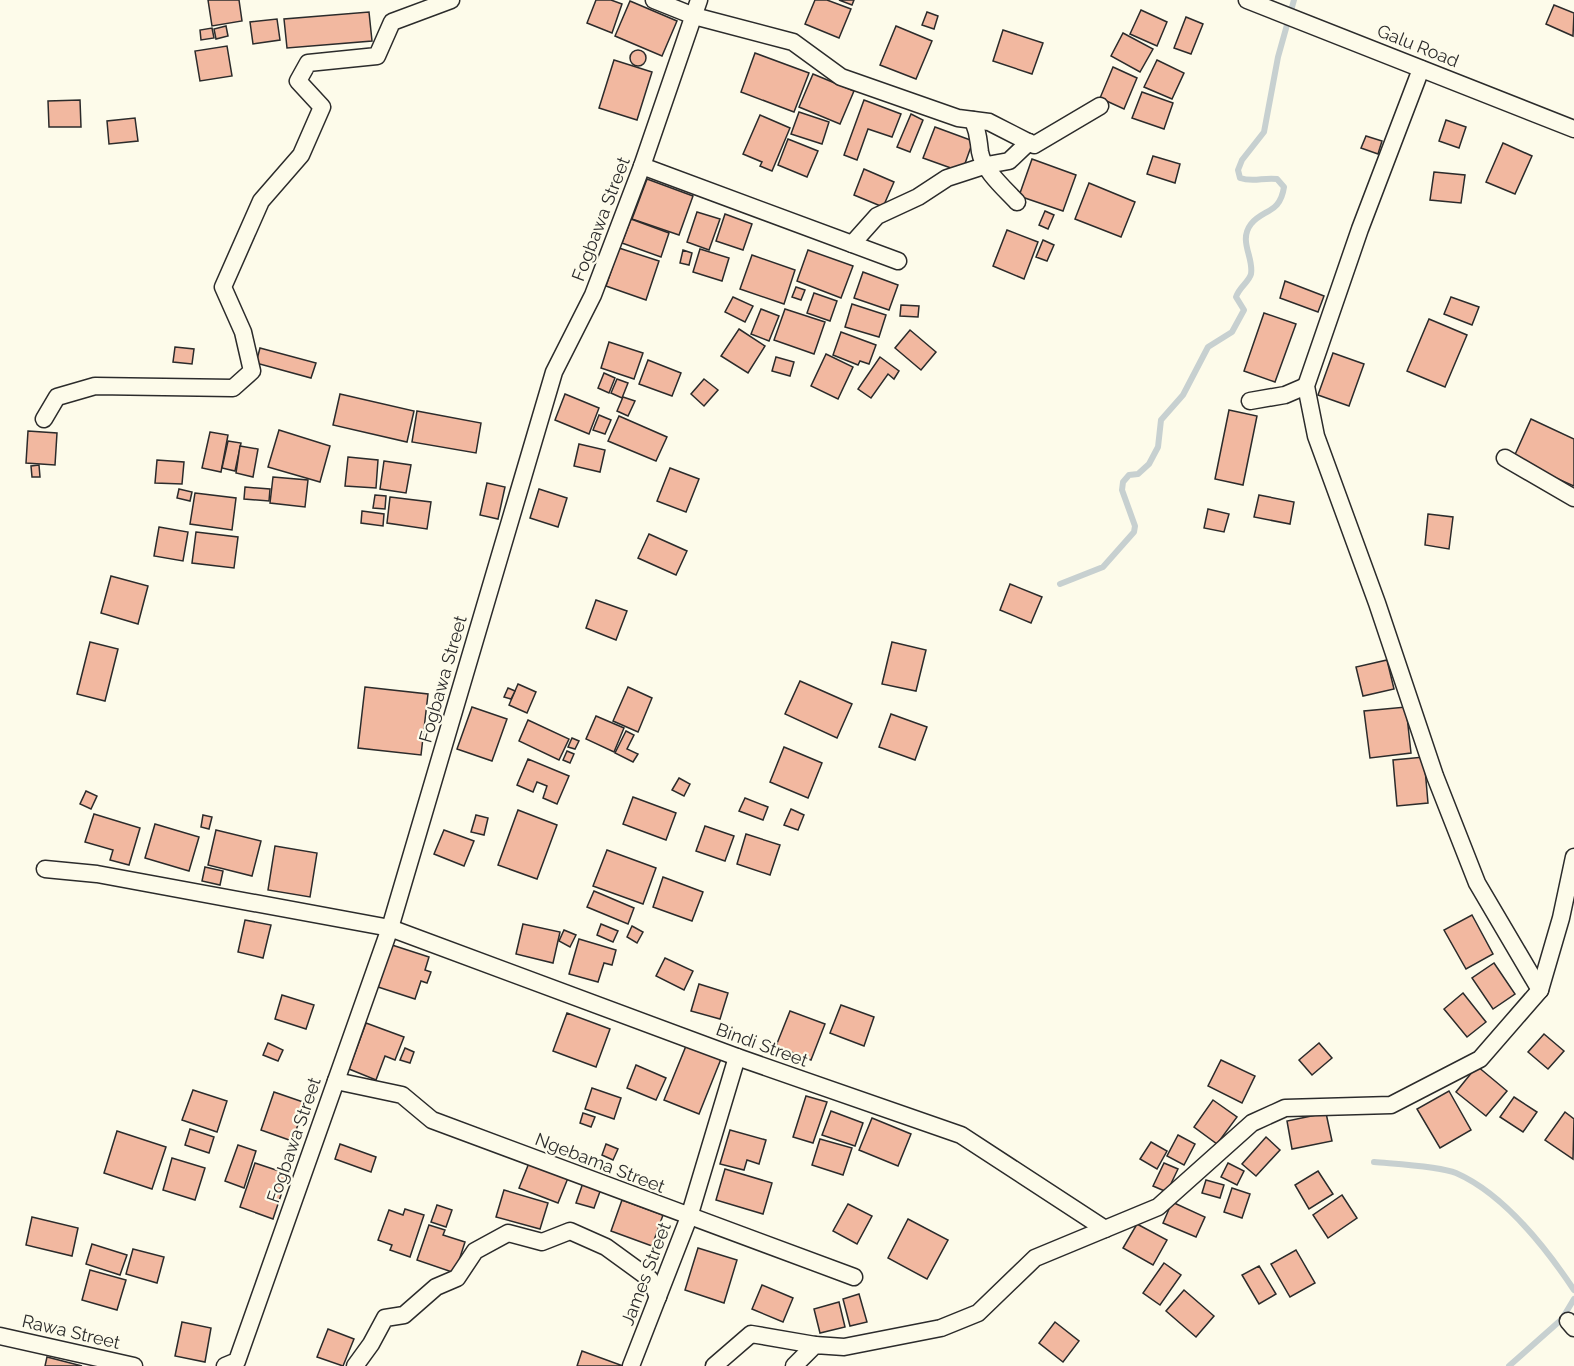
<svg xmlns="http://www.w3.org/2000/svg" width="1574" height="1366" viewBox="0 0 1574 1366" font-family="Raleway,sans-serif">
  <style>
    .lines { fill: none; stroke-linecap: round; stroke-linejoin: round }
    .stream { stroke: #c7d0d0; stroke-width: 6 }
    .building { fill: #f2b8a0; stroke: #2b2b2b; stroke-width: 1.5 }
    .street-casing { stroke: #2b2b2b; stroke-width: 19 }
    .street { stroke: #fdfbea; stroke-width: 16 }
    .labels { text-anchor: middle; stroke-width: 4.5; stroke-linejoin: round; paint-order: stroke }
    .street-label { font-size: 18px; fill: #2b2b2b; stroke: #fdfbea }
  </style>
  <rect width="100%" height="100%" fill="#fdfbea"/>
  <g class="lines">
    <g class="stream">
      <path d="M1060,584L1103,567L1134,532L1135,526L1122,490L1123,482L1129,475L1138,474L1149,464L1158,447L1161,420L1183,395L1208,347L1232,332L1244,310L1236,297C1239,287 1249,282 1251,274C1254,257 1238,241 1251,224C1263,209 1280,214 1284,187L1277,179C1263,177 1254,183 1240,178L1238,170L1242,160L1264,132L1278,57L1294,0"/>
      <path d="M1374,1162C1395,1164 1439,1166 1456,1173C1504,1194 1546,1248 1574,1290"/>
      <polyline points="1509,1366 1562,1319 1574,1299"/>
    </g>
  </g>
  <g class="building">
    <polygon points="208,0 239,0 242,21 212,26"/>
    <polygon points="596,0 611,0 622,4 612,33 587,23"/>
    <polygon points="815,0 827,0 851,9 839,38 805,24"/>
    <polygon points="839,0 854,0 852,5"/>
    <polygon points="630,1 677,21 662,56 615,36"/>
    <polygon points="1554,5 1574,13 1573,36 1546,24"/>
    <polygon points="1141,10 1167,22 1157,46 1130,34"/>
    <polygon points="369,12 372,41 287,48 284,19"/>
    <polygon points="927,12 938,16 934,29 922,25"/>
    <polygon points="1186,17 1203,24 1191,54 1174,48"/>
    <polygon points="277,19 280,40 253,44 250,22"/>
    <polygon points="226,26 228,36 216,39 214,29"/>
    <polygon points="896,26 932,41 916,79 880,65"/>
    <polygon points="212,28 214,38 201,40 200,30"/>
    <polygon points="1003,30 1043,43 1032,74 993,61"/>
    <polygon points="1123,33 1153,49 1140,72 1111,56"/>
    <polygon points="227,46 232,76 200,81 195,51"/>
    <circle cx="638" cy="58" r="8"/>
    <polygon points="755,53 809,73 794,112 741,92"/>
    <polygon points="614,60 652,72 637,120 599,108"/>
    <polygon points="1157,60 1184,73 1172,99 1144,87"/>
    <polygon points="1113,67 1137,78 1124,109 1100,98"/>
    <polygon points="813,74 854,91 840,124 799,107"/>
    <polygon points="1142,92 1173,103 1164,129 1132,118"/>
    <polygon points="80,100 81,127 49,127 48,101"/>
    <polygon points="864,100 901,114 892,137 868,129 857,160 844,155"/>
    <polygon points="799,112 829,122 822,144 791,134"/>
    <polygon points="911,114 923,120 910,152 897,147"/>
    <polygon points="760,115 790,128 772,171 760,166 762,162 743,154"/>
    <polygon points="135,118 138,141 109,144 107,121"/>
    <polygon points="1446,120 1466,127 1459,148 1439,141"/>
    <polygon points="935,127 973,141 962,172 923,158"/>
    <polygon points="1366,136 1382,141 1378,154 1361,148"/>
    <polygon points="788,139 818,151 807,177 778,165"/>
    <polygon points="1503,143 1532,156 1515,194 1486,182"/>
    <polygon points="1153,156 1180,164 1175,183 1147,174"/>
    <polygon points="1032,159 1076,175 1063,211 1019,196"/>
    <polygon points="864,169 894,182 883,207 854,195"/>
    <polygon points="1434,172 1465,175 1461,203 1430,200"/>
    <polygon points="647,179 693,196 679,235 632,219"/>
    <polygon points="1089,183 1135,202 1121,237 1075,219"/>
    <polygon points="1045,211 1054,215 1048,229 1039,225"/>
    <polygon points="697,212 720,219 709,250 687,242"/>
    <polygon points="725,214 752,224 743,250 716,241"/>
    <polygon points="631,219 669,233 661,257 622,243"/>
    <polygon points="1007,230 1038,242 1024,279 993,266"/>
    <polygon points="1043,240 1054,245 1047,261 1036,257"/>
    <polygon points="619,248 659,261 646,300 606,286"/>
    <polygon points="700,249 729,258 722,281 693,272"/>
    <polygon points="683,250 692,253 689,265 680,263"/>
    <polygon points="808,250 853,266 841,298 797,281"/>
    <polygon points="752,255 795,270 784,304 740,289"/>
    <polygon points="863,272 898,285 889,310 854,298"/>
    <polygon points="1285,281 1324,296 1318,312 1280,298"/>
    <polygon points="796,287 805,290 801,300 792,297"/>
    <polygon points="814,293 837,301 830,321 807,313"/>
    <polygon points="733,297 753,306 745,322 725,312"/>
    <polygon points="1451,297 1479,307 1472,325 1444,314"/>
    <polygon points="852,304 886,315 879,337 845,327"/>
    <polygon points="901,305 919,306 918,317 900,316"/>
    <polygon points="761,309 779,316 769,341 751,334"/>
    <polygon points="785,309 825,322 814,354 774,340"/>
    <polygon points="1264,313 1296,324 1275,382 1244,371"/>
    <polygon points="1429,319 1467,335 1445,387 1407,371"/>
    <polygon points="739,329 765,346 748,373 721,356"/>
    <polygon points="910,330 936,352 921,370 895,348"/>
    <polygon points="841,332 876,345 869,364 860,361 858,365 833,355"/>
    <polygon points="609,342 643,353 634,379 601,368"/>
    <polygon points="175,347 194,349 192,364 173,362"/>
    <polygon points="260,348 316,363 311,378 256,363"/>
    <polygon points="1333,353 1364,364 1349,406 1318,395"/>
    <polygon points="826,354 853,367 838,399 811,386"/>
    <polygon points="776,357 794,362 790,376 772,371"/>
    <polygon points="880,357 899,371 894,379 888,374 871,398 858,389"/>
    <polygon points="648,360 681,373 672,396 639,384"/>
    <polygon points="604,373 615,378 609,393 598,388"/>
    <polygon points="617,379 628,383 622,398 611,393"/>
    <polygon points="704,379 718,390 704,406 691,394"/>
    <polygon points="340,394 414,411 407,442 333,425"/>
    <polygon points="565,394 599,408 589,434 555,420"/>
    <polygon points="623,397 635,401 628,416 617,411"/>
    <polygon points="1229,410 1257,416 1243,485 1215,479"/>
    <polygon points="417,411 481,423 476,453 412,442"/>
    <polygon points="599,415 611,420 605,434 593,430"/>
    <polygon points="619,416 667,437 656,461 608,441"/>
    <polygon points="1531,419 1574,439 1574,486 1513,459"/>
    <polygon points="279,430 330,446 320,482 268,467"/>
    <polygon points="28,431 57,433 55,465 26,463"/>
    <polygon points="210,432 228,435 221,472 202,468"/>
    <polygon points="228,441 241,443 235,471 222,468"/>
    <polygon points="579,444 605,450 600,472 574,466"/>
    <polygon points="240,446 258,449 253,477 236,473"/>
    <polygon points="348,457 378,460 376,488 345,486"/>
    <polygon points="157,460 184,462 182,484 155,483"/>
    <polygon points="384,461 411,465 406,493 380,489"/>
    <polygon points="39,465 40,477 32,477 31,466"/>
    <polygon points="670,468 699,479 686,512 657,501"/>
    <polygon points="273,477 308,480 305,507 270,503"/>
    <polygon points="487,483 505,487 498,519 480,515"/>
    <polygon points="245,487 270,489 269,501 244,499"/>
    <polygon points="179,489 192,492 190,501 177,498"/>
    <polygon points="539,489 567,498 558,527 530,518"/>
    <polygon points="195,493 236,498 232,530 190,524"/>
    <polygon points="375,495 386,496 385,509 373,508"/>
    <polygon points="1259,495 1294,502 1290,524 1254,517"/>
    <polygon points="390,497 431,502 427,529 387,523"/>
    <polygon points="1208,509 1229,514 1224,532 1204,528"/>
    <polygon points="362,511 384,514 383,526 361,523"/>
    <polygon points="1428,514 1453,517 1449,549 1425,545"/>
    <polygon points="159,527 188,532 183,561 154,556"/>
    <polygon points="196,532 238,537 234,568 192,563"/>
    <polygon points="649,534 687,551 676,575 638,558"/>
    <polygon points="111,576 148,586 138,624 101,613"/>
    <polygon points="1010,584 1042,597 1031,623 1000,610"/>
    <polygon points="596,600 627,611 616,640 586,628"/>
    <polygon points="90,642 118,649 105,701 77,694"/>
    <polygon points="892,642 926,650 916,691 882,684"/>
    <polygon points="1387,660 1394,689 1363,696 1356,667"/>
    <polygon points="800,681 852,704 837,738 785,714"/>
    <polygon points="518,684 536,692 527,713 509,705"/>
    <polygon points="365,687 428,694 421,755 358,748"/>
    <polygon points="628,687 652,698 638,732 613,721"/>
    <polygon points="508,688 515,691 511,699 504,697"/>
    <polygon points="472,707 507,719 492,761 457,749"/>
    <polygon points="1406,707 1411,753 1370,758 1364,711"/>
    <polygon points="891,714 927,727 915,760 879,747"/>
    <polygon points="596,716 624,728 614,752 586,739"/>
    <polygon points="528,720 569,739 559,760 519,741"/>
    <polygon points="626,731 634,735 627,749 638,754 633,762 615,753"/>
    <polygon points="572,738 579,741 575,749 568,747"/>
    <polygon points="784,747 822,763 808,798 770,782"/>
    <polygon points="567,751 574,754 570,763 563,760"/>
    <polygon points="1424,757 1428,803 1397,806 1393,760"/>
    <polygon points="528,759 569,776 557,804 543,798 547,786 537,782 533,792 517,785"/>
    <polygon points="679,778 690,784 684,796 672,790"/>
    <polygon points="86,791 97,796 91,809 80,804"/>
    <polygon points="633,797 676,813 666,840 623,824"/>
    <polygon points="745,798 768,807 763,820 739,811"/>
    <polygon points="791,809 804,815 798,830 784,825"/>
    <polygon points="518,810 557,825 537,879 498,865"/>
    <polygon points="94,814 140,828 129,865 110,860 113,850 85,842"/>
    <polygon points="203,815 212,817 209,829 201,827"/>
    <polygon points="476,815 488,818 484,835 471,832"/>
    <polygon points="155,824 199,837 189,871 145,858"/>
    <polygon points="705,826 734,836 725,861 696,851"/>
    <polygon points="216,830 261,841 252,876 208,865"/>
    <polygon points="444,830 474,841 464,866 434,854"/>
    <polygon points="746,834 780,845 770,875 737,864"/>
    <polygon points="275,846 317,853 310,897 268,890"/>
    <polygon points="607,850 656,868 643,904 593,886"/>
    <polygon points="205,867 223,871 220,885 202,881"/>
    <polygon points="663,877 703,892 692,921 653,907"/>
    <polygon points="594,891 634,908 628,924 587,907"/>
    <polygon points="1472,915 1493,954 1466,969 1444,930"/>
    <polygon points="245,920 271,925 263,958 238,952"/>
    <polygon points="523,924 560,932 553,963 516,954"/>
    <polygon points="601,924 618,931 613,942 597,935"/>
    <polygon points="632,926 643,932 637,943 627,937"/>
    <polygon points="564,930 576,935 570,947 559,941"/>
    <polygon points="579,939 616,950 612,965 604,963 598,982 569,974"/>
    <polygon points="392,945 429,957 425,970 431,972 427,983 421,981 415,999 378,987"/>
    <polygon points="665,958 693,971 684,990 656,976"/>
    <polygon points="1494,963 1515,994 1493,1009 1472,978"/>
    <polygon points="699,984 728,993 720,1019 691,1011"/>
    <polygon points="1463,993 1486,1022 1467,1037 1444,1009"/>
    <polygon points="282,995 314,1005 306,1029 275,1019"/>
    <polygon points="841,1005 874,1017 864,1046 830,1033"/>
    <polygon points="790,1011 825,1024 811,1060 776,1046"/>
    <polygon points="567,1013 610,1029 596,1067 553,1051"/>
    <polygon points="366,1023 404,1037 395,1060 385,1056 376,1080 349,1069"/>
    <polygon points="1544,1034 1564,1051 1548,1069 1528,1052"/>
    <polygon points="268,1043 283,1050 278,1061 263,1055"/>
    <polygon points="1319,1043 1332,1058 1312,1075 1299,1060"/>
    <polygon points="686,1046 721,1059 699,1114 664,1100"/>
    <polygon points="405,1048 414,1052 410,1063 400,1060"/>
    <polygon points="1221,1060 1255,1076 1242,1103 1208,1086"/>
    <polygon points="636,1065 666,1078 656,1100 627,1088"/>
    <polygon points="1477,1066 1507,1091 1486,1116 1456,1092"/>
    <polygon points="592,1088 621,1098 614,1119 585,1109"/>
    <polygon points="193,1090 227,1101 217,1132 182,1120"/>
    <polygon points="1449,1091 1471,1130 1440,1148 1417,1109"/>
    <polygon points="274,1092 306,1103 292,1141 261,1130"/>
    <polygon points="806,1096 827,1102 813,1143 793,1137"/>
    <polygon points="1514,1097 1537,1112 1523,1132 1500,1117"/>
    <polygon points="1213,1100 1237,1117 1217,1144 1194,1127"/>
    <polygon points="831,1111 863,1123 855,1146 822,1135"/>
    <polygon points="1565,1112 1574,1119 1573,1159 1545,1140"/>
    <polygon points="583,1113 595,1117 591,1127 580,1123"/>
    <polygon points="1326,1113 1332,1141 1292,1149 1287,1121"/>
    <polygon points="872,1118 911,1134 898,1166 859,1150"/>
    <polygon points="190,1129 214,1137 209,1153 185,1145"/>
    <polygon points="730,1130 766,1140 759,1164 747,1160 744,1170 720,1164"/>
    <polygon points="117,1131 166,1147 152,1189 104,1173"/>
    <polygon points="1178,1135 1195,1144 1184,1165 1167,1156"/>
    <polygon points="1266,1137 1280,1150 1256,1176 1242,1164"/>
    <polygon points="820,1139 852,1148 843,1175 812,1165"/>
    <polygon points="1151,1142 1167,1151 1157,1169 1140,1159"/>
    <polygon points="340,1144 376,1157 371,1172 335,1159"/>
    <polygon points="606,1144 618,1149 613,1160 602,1155"/>
    <polygon points="238,1145 256,1151 244,1188 225,1181"/>
    <polygon points="172,1158 205,1168 195,1200 163,1190"/>
    <polygon points="255,1163 288,1174 273,1219 240,1207"/>
    <polygon points="529,1163 568,1178 558,1203 519,1188"/>
    <polygon points="1164,1163 1178,1169 1167,1192 1153,1186"/>
    <polygon points="1228,1163 1244,1171 1237,1185 1221,1177"/>
    <polygon points="725,1169 772,1183 763,1214 716,1200"/>
    <polygon points="1318,1171 1333,1194 1309,1209 1295,1185"/>
    <polygon points="584,1180 602,1186 594,1208 576,1203"/>
    <polygon points="1206,1180 1224,1185 1220,1198 1202,1193"/>
    <polygon points="1232,1188 1250,1194 1242,1218 1224,1212"/>
    <polygon points="504,1190 548,1203 540,1229 496,1217"/>
    <polygon points="1342,1195 1357,1218 1328,1238 1313,1215"/>
    <polygon points="622,1200 663,1215 652,1246 611,1231"/>
    <polygon points="1172,1202 1205,1217 1196,1237 1163,1223"/>
    <polygon points="848,1204 872,1216 857,1244 833,1231"/>
    <polygon points="437,1205 452,1210 446,1227 431,1222"/>
    <polygon points="405,1209 424,1215 410,1257 390,1250 392,1245 378,1240 389,1210 403,1215"/>
    <polygon points="32,1217 78,1228 72,1256 26,1245"/>
    <polygon points="908,1219 948,1240 927,1279 888,1258"/>
    <polygon points="1137,1224 1167,1240 1153,1265 1123,1248"/>
    <polygon points="429,1225 445,1230 443,1235 465,1242 455,1273 417,1260"/>
    <polygon points="92,1244 127,1255 120,1275 86,1264"/>
    <polygon points="698,1248 737,1260 724,1303 685,1290"/>
    <polygon points="133,1249 164,1257 157,1283 126,1274"/>
    <polygon points="1296,1250 1315,1283 1290,1297 1271,1264"/>
    <polygon points="1164,1263 1181,1275 1160,1305 1143,1293"/>
    <polygon points="1259,1266 1276,1294 1259,1304 1242,1275"/>
    <polygon points="90,1270 126,1280 117,1310 82,1300"/>
    <polygon points="762,1285 793,1298 783,1322 752,1309"/>
    <polygon points="1184,1290 1214,1316 1196,1337 1166,1311"/>
    <polygon points="859,1294 867,1322 850,1326 843,1299"/>
    <polygon points="839,1302 845,1327 820,1333 814,1309"/>
    <polygon points="182,1322 211,1328 205,1362 175,1356"/>
    <polygon points="1055,1322 1079,1341 1063,1362 1039,1343"/>
    <polygon points="328,1329 354,1339 343,1366 317,1357"/>
    <polygon points="582,1351 623,1366 577,1366"/>
    <polygon points="47,1357 82,1366 45,1366"/>
  </g>
  <g class="lines">
    <defs>
      <g id="street">
        <polyline points="654,0 694,16 793,42 841,77 958,118 989,122 1034,145 1100,106"/>
        <polyline points="1247,0 1574,129"/>
        <polyline points="1421,69 1360,229 1306,386 1316,436 1377,603 1435,776 1477,883 1540,990"/>
        <path d="M973,120C979,135 978,138 980,152C983,170 1005,189 1017,202"/>
        <polyline points="642,166 898,261"/>
        <polyline points="852,244 877,216 918,197 947,178 987,165 1009,161 1029,142"/>
        <polyline points="1250,401 1285,395 1306,386"/>
        <polyline points="44,419 57,397 95,386 233,388 252,371 243,332 223,287 261,201 301,155 322,107 298,81 308,63 377,56 392,22 451,0"/>
        <polyline points="1505,458 1574,498"/>
        <polyline points="45,869 97,874 390,928 737,1057 961,1135 1105,1229"/>
        <polyline points="336,1081 402,1095 432,1120 854,1277"/>
        <polyline points="1568,1321 1574,1328"/>
        <polyline points="0,1336 134,1366"/>
        <polyline points="225,1366 237,1361 390,928 554,372 593,295 642,166 699,0"/>
        <polyline points="355,1366 371,1344 385,1318 404,1315 436,1287 457,1278 475,1251 508,1233 542,1242 570,1231 606,1247 650,1279 658,1297"/>
        <polyline points="631,1366 689,1217 737,1057"/>
        <polyline points="714,1366 751,1334 815,1345"/>
        <polyline points="794,1366 815,1345 844,1347 941,1328 978,1313 1035,1258 1158,1207 1252,1123 1285,1108 1391,1105 1480,1059 1540,990 1561,918 1574,857"/>
      </g>
    </defs>
    <use href="#street" class="street-casing"/>
    <use href="#street" class="street"/>
  </g>
  <g class="labels">
    <g class="street-label">
      <text transform="translate(1418 46) rotate(22)" y="6">Galu Road</text>
      <text transform="translate(601 219) rotate(-69)" y="6">Fogbawa Street</text>
      <text transform="translate(443 679) rotate(-74)" y="6">Fogbawa Street</text>
      <text transform="translate(762 1045) rotate(20)" y="6">Bindi Street</text>
      <text transform="translate(294 1140) rotate(-71)" y="6">Fogbawa Street</text>
      <text transform="translate(600 1163) rotate(21)" y="6">Ngebama Street</text>
      <text transform="translate(646 1274) rotate(-69)" y="6">James Street</text>
      <text transform="translate(71 1332) rotate(13)" y="6">Rawa Street</text>
    </g>
  </g>
</svg>
